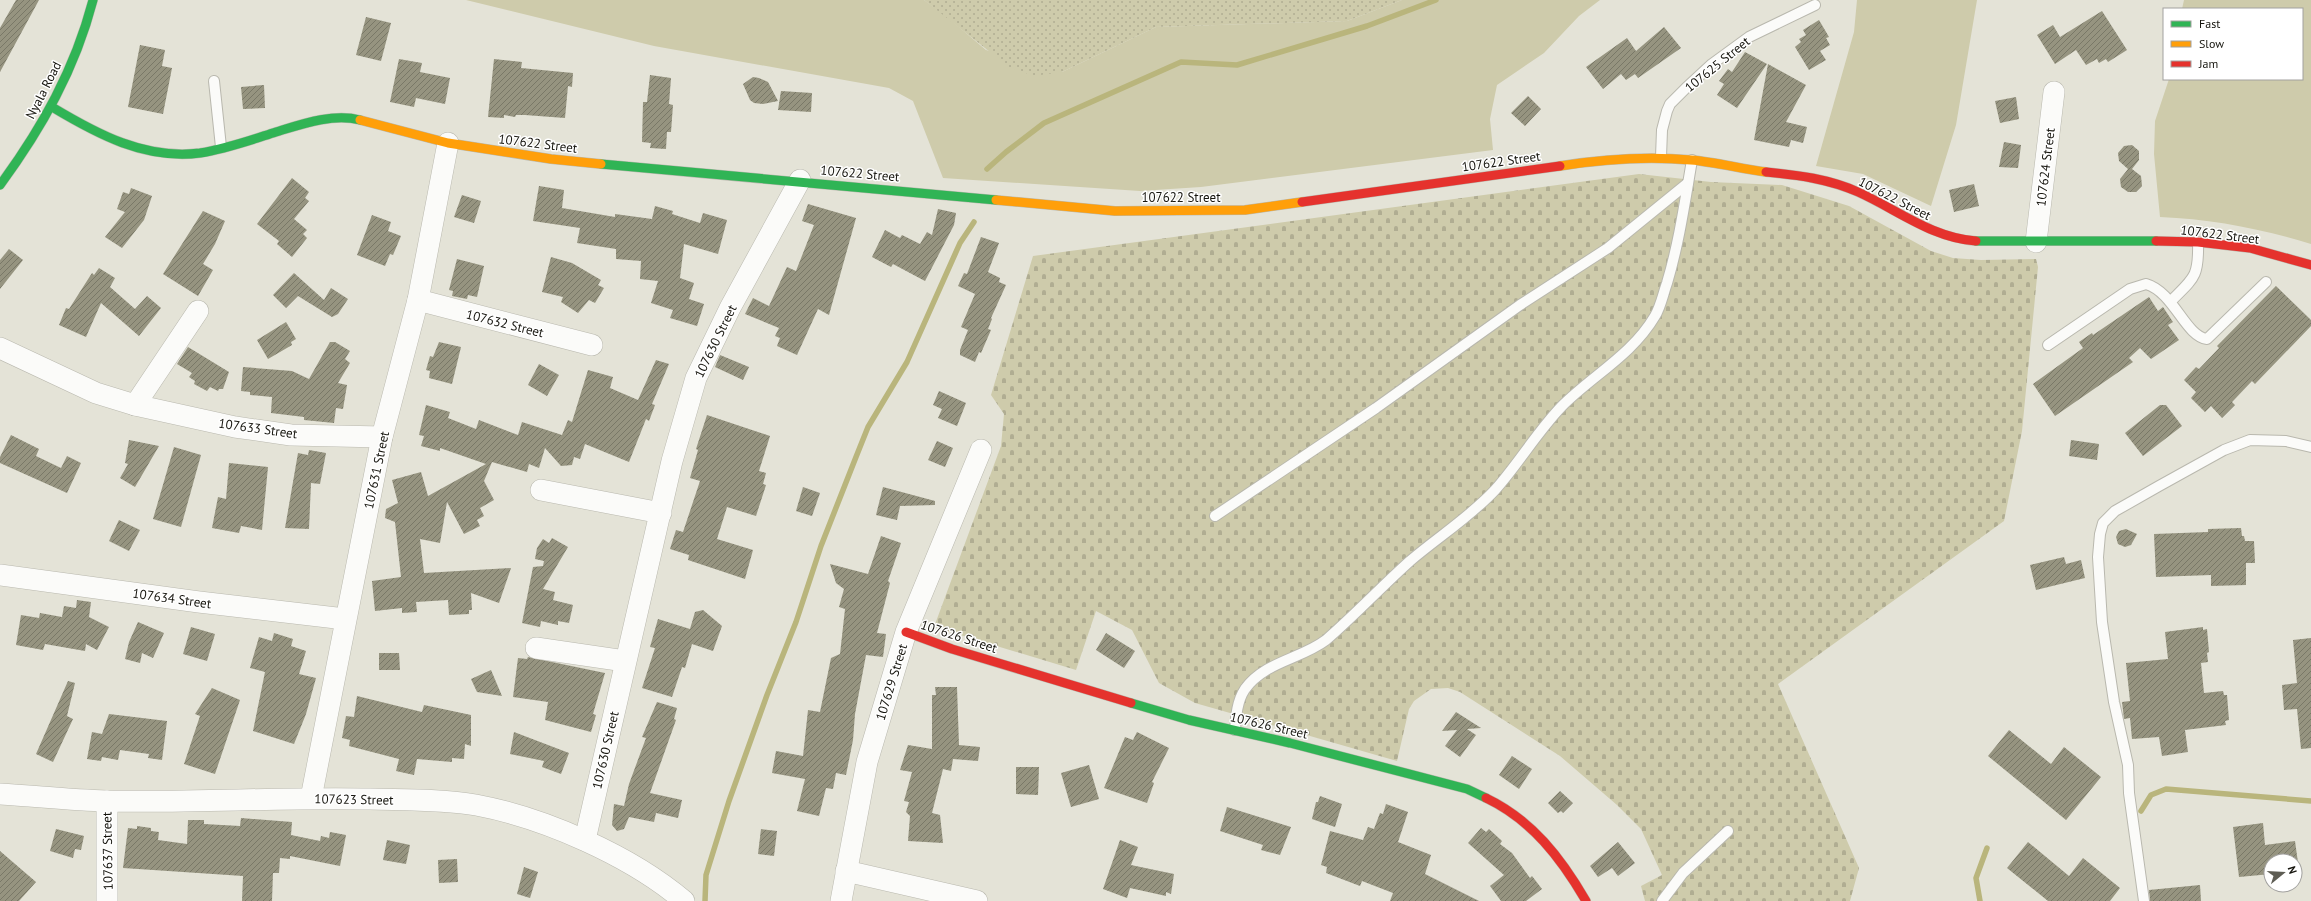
<svg xmlns="http://www.w3.org/2000/svg" width="2311" height="901" viewBox="0 0 2311 901" font-family="'PT Sans',sans-serif">
  <style>
    .grass { fill: #cecbab }
    .cemetery { fill: url(#cemetery-stones) }
    .park { fill: url(#park-dots) }
    .lines { fill: none; stroke-linecap: round; stroke-linejoin: round }
    .stream { stroke: #b9b57c; stroke-width: 5.5 }
    .building { fill: url(#building-hatch) }
    .lane-casing { stroke: #b9b8ae; stroke-width: 12 }
    .street-casing { stroke: #b9b8ae; stroke-width: 22 }
    .fast-casing { stroke: #b9b8ae; stroke-width: 10 }
    .slow-casing { stroke: #b9b8ae; stroke-width: 10 }
    .jam-casing { stroke: #b9b8ae; stroke-width: 10 }
    .lane { stroke: #fbfbf9; stroke-width: 10 }
    .street { stroke: #fbfbf9; stroke-width: 21 }
    .fast { stroke: #30b455; stroke-width: 9 }
    .slow { stroke: #ff9f0a; stroke-width: 9 }
    .jam { stroke: #e5322d; stroke-width: 9 }
    .labels { text-anchor: middle; stroke-width: 3; stroke-linejoin: round; paint-order: stroke }
    .street-label { font-size: 13px; fill: #16150e; stroke: #fff }
  </style>
  <defs>
    <pattern id="cemetery-stones" width="16" height="16" patternUnits="userSpaceOnUse"><rect width="16" height="16" fill="#cecbab"/><path d="M2 7V4a2 2 0 0 1 4 0v3zM10 15v-3a2 2 0 0 1 4 0v3z" fill="#b0ad92"/></pattern>
    <pattern id="park-dots" width="8" height="8" patternUnits="userSpaceOnUse"><rect width="8" height="8" fill="#cecbab"/><path d="M2 2h.1M6 6h.1" fill="none" stroke="#b0ad92" stroke-width="1.8" stroke-linecap="round"/></pattern>
    <pattern id="building-hatch" width="6" height="6" patternUnits="userSpaceOnUse"><rect width="6" height="6" fill="#969480"/><path d="M-1 1l2-2M0 6l6-6M5 7l2-2" fill="none" stroke="#797867"/></pattern>
  </defs>
  <rect width="100%" height="100%" fill="#e4e3d7"/>
  <g class="grass">
    <polygon points="466,0 924,0 947,17 986,50 1062,72 1156,27 1347,21 1402,0 1600,0 1579,16 1544,53 1497,85 1490,119 1493,150 1201,187 1140,191 943,178 913,101 889,88 654,46"/>
    <polygon points="1857,0 1977,0 1956,125 1931,206 1863,174 1816,166 1854,32"/>
    <path d="M2184,0H2311V244C2262,229 2212,219 2160,217L2154,154L2155,121L2169,79H2302V9H2182Z"/>
  </g>
  <polygon class="cemetery" points="1639,174 1711,182 1782,185 1849,206 1931,251 1953,258 1981,260 2036,259 2038,267 2022,431 2004,521 1778,684 1859,868 1850,901 1645,901 1641,886 1662,875 1641,829 1617,805 1560,756 1460,692 1448,688 1431,689 1414,701 1409,709 1397,761 1195,703 1159,683 1132,630 1096,611 1076,670 934,627 1001,446 1004,414 991,395 1033,256"/>
  <polygon class="park" points="924,0 1402,0 1347,21 1156,27 1062,72 1034,76 1009,67"/>
  <g class="lines">
    <g class="stream">
      <polyline points="987,169 1006,152 1044,123 1181,62 1237,65 1367,26 1436,0"/>
      <polyline points="2141,811 2151,795 2166,789 2311,801"/>
      <polyline points="705,901 706,875 729,801 767,695 796,622 821,546 856,457 868,427 907,362 960,243 974,222"/>
      <polyline points="1980,901 1976,878 1987,848"/>
    </g>
  </g>
  <g class="building">
    <polygon points="16,0 39,0 0,72 0,28"/>
    <polygon points="2102,11 2127,50 2108,62 2106,59 2099,63 2097,59 2086,65 2076,50 2055,64 2037,35 2053,25 2060,37"/>
    <polygon points="366,17 391,23 381,61 356,55"/>
    <polygon points="1819,20 1829,37 1826,38 1830,45 1820,51 1826,60 1809,70 1795,47 1801,42 1799,39 1806,35 1803,30"/>
    <polygon points="1664,27 1681,48 1638,78 1635,74 1626,80 1621,74 1603,89 1586,67 1627,38 1636,51"/>
    <polygon points="140,45 165,50 162,66 172,68 163,114 128,107"/>
    <polygon points="1745,52 1767,64 1737,108 1717,95 1724,84 1719,81 1728,69 1732,72"/>
    <polygon points="399,59 422,63 420,72 450,78 445,104 416,98 414,107 390,102"/>
    <polygon points="494,59 522,62 521,68 573,73 572,87 568,86 565,118 525,115 516,115 515,117 504,115 504,118 488,117"/>
    <polygon points="1768,64 1806,85 1786,122 1807,127 1803,143 1791,140 1789,147 1754,140"/>
    <polygon points="650,75 671,78 669,104 673,105 671,132 667,132 666,149 650,148 651,143 642,142 643,102 647,102"/>
    <polygon points="753,77 759,78 768,82 778,101 763,104 754,103 750,100 743,84"/>
    <polygon points="264,85 265,108 243,109 241,87"/>
    <polygon points="781,91 812,93 811,112 778,110"/>
    <polygon points="1528,96 1541,109 1525,126 1511,113"/>
    <polygon points="2016,97 2019,119 2000,123 1995,101"/>
    <polygon points="2004,142 2021,145 2018,168 1999,167"/>
    <polygon points="2132,145 2139,151 2139,160 2132,169 2141,176 2142,186 2136,192 2128,192 2121,187 2120,179 2128,169 2119,161 2118,153 2124,146"/>
    <polygon points="292,178 309,192 305,198 309,201 294,219 307,230 303,234 307,238 292,257 277,244 279,241 257,224"/>
    <polygon points="1974,184 1979,206 1954,212 1949,190"/>
    <polygon points="539,186 564,190 562,208 615,217 615,214 652,219 655,206 673,211 672,214 700,223 703,213 727,220 718,254 684,244 680,278 694,283 689,299 704,304 697,326 670,318 673,310 651,303 658,281 640,279 641,261 616,259 616,249 577,243 580,228 533,221"/>
    <polygon points="131,188 152,196 144,220 122,248 105,237 125,212 117,209 123,192 129,194"/>
    <polygon points="462,195 481,201 474,223 454,217"/>
    <polygon points="808,204 856,218 829,315 818,309 797,355 777,346 780,338 775,336 779,328 745,314 753,298 769,306 787,267 796,271 814,225 802,221"/>
    <polygon points="938,209 956,213 954,225 925,281 893,264 891,267 872,257 885,230 900,238 902,235 920,244 927,232 932,235"/>
    <polygon points="203,211 225,221 215,244 203,264 213,270 198,296 163,274"/>
    <polygon points="372,215 391,222 388,231 401,236 393,255 390,254 385,266 357,255"/>
    <polygon points="981,237 999,243 988,272 1000,278 999,282 1006,285 991,318 992,319 988,329 991,330 981,353 979,352 975,362 960,355 960,350 968,330 961,327 975,294 958,286 964,273 967,274"/>
    <polygon points="9,249 23,260 0,289 0,260"/>
    <polygon points="551,257 572,263 601,280 598,285 604,288 595,303 589,300 578,313 561,302 563,297 542,292"/>
    <polygon points="457,259 484,266 477,297 468,295 467,299 452,296 453,291 449,290"/>
    <polygon points="99,268 115,278 110,287 135,309 147,296 161,308 139,336 101,303 86,337 59,325 66,308 69,309 92,273 94,275"/>
    <polygon points="294,273 324,300 331,288 348,299 338,314 332,317 298,296 286,308 273,295"/>
    <polygon points="2276,286 2311,320 2311,326 2255,384 2252,381 2232,402 2235,405 2222,418 2211,406 2205,412 2191,398 2196,392 2184,380 2196,367 2199,369 2219,348 2217,346"/>
    <polygon points="2149,297 2158,311 2163,307 2173,322 2168,325 2179,340 2151,359 2140,348 2129,358 2133,362 2055,416 2033,384 2083,348 2079,342 2092,333 2093,335"/>
    <polygon points="286,322 296,339 291,342 292,345 268,359 257,340"/>
    <polygon points="330,342 335,342 350,351 345,359 350,363 338,383 347,385 343,409 336,408 334,423 304,420 304,417 271,413 272,397 250,395 250,392 241,391 243,367 292,371 309,379"/>
    <polygon points="439,342 461,347 452,384 429,378 430,371 426,370 430,356 433,357"/>
    <polygon points="188,347 229,372 223,389 219,389 218,391 210,387 207,391 194,384 195,381 189,377 192,373 177,364"/>
    <polygon points="720,355 749,367 743,380 715,367"/>
    <polygon points="656,360 669,364 652,404 655,405 649,421 646,419 629,462 585,444 580,459 574,457 572,465 561,466 545,448 539,468 529,464 527,472 492,462 484,481 494,500 480,508 484,516 477,520 480,526 464,534 447,502 440,543 420,539 424,573 511,568 499,603 471,593 472,610 469,610 469,614 449,615 448,600 416,602 417,612 402,613 402,608 375,611 372,581 401,577 395,522 385,518 386,509 398,503 392,480 421,472 428,496 486,464 440,448 440,451 421,446 424,436 419,435 426,405 450,412 448,418 476,429 479,420 518,435 522,422 562,435 568,420 572,422 588,370 613,377 610,388 638,400"/>
    <polygon points="539,364 559,375 547,396 528,385"/>
    <polygon points="939,391 966,403 957,426 938,418 942,409 933,405"/>
    <polygon points="2160,405 2166,405 2182,426 2143,456 2125,433"/>
    <polygon points="707,415 770,436 759,471 766,473 763,484 766,485 756,516 727,507 717,539 753,550 745,579 688,560 689,555 670,549 676,530 683,532 700,481 690,478 698,450 696,449"/>
    <polygon points="11,435 39,449 36,456 61,468 67,456 81,463 67,493 0,463 0,457"/>
    <polygon points="129,440 159,446 135,487 120,478 128,464 125,463"/>
    <polygon points="2071,440 2099,444 2097,460 2069,456"/>
    <polygon points="937,441 953,448 945,467 928,460"/>
    <polygon points="174,447 201,455 181,527 153,519"/>
    <polygon points="309,450 326,453 320,484 311,483 309,529 285,528 298,453 308,455"/>
    <polygon points="229,463 268,467 262,530 241,526 239,533 212,528 218,497 226,499"/>
    <polygon points="803,487 820,493 812,516 796,511"/>
    <polygon points="883,487 935,501 935,505 900,506 897,520 876,515"/>
    <polygon points="119,520 140,530 129,551 109,541"/>
    <polygon points="2241,528 2242,536 2244,536 2245,541 2254,541 2255,563 2246,563 2246,585 2211,586 2211,575 2156,577 2154,534 2208,532 2208,529"/>
    <polygon points="2126,529 2137,534 2131,545 2125,547 2118,544 2116,537 2119,531"/>
    <polygon points="881,536 901,543 888,581 890,583 877,633 886,634 883,657 866,655 855,714 853,740 846,775 836,773 833,789 826,788 819,816 797,811 805,779 772,773 776,751 803,756 808,710 820,712 831,658 840,654 845,609 839,607 844,589 836,583 830,564 868,574"/>
    <polygon points="552,538 568,547 543,589 555,592 553,600 573,605 569,623 558,621 558,625 541,621 540,627 522,623 533,567 543,566 544,561 535,559 537,548 543,539 549,543"/>
    <polygon points="2064,557 2066,564 2081,560 2085,578 2036,590 2030,565"/>
    <polygon points="77,600 91,602 89,617 109,627 97,650 86,644 85,651 45,644 43,650 16,645 21,615 39,618 40,613 62,617 64,606 76,608"/>
    <polygon points="703,610 722,626 713,651 692,644 685,668 682,667 672,697 642,688 655,648 650,647 658,619 690,629 695,612"/>
    <polygon points="138,622 164,633 153,658 142,653 140,663 125,659 129,642"/>
    <polygon points="191,627 215,634 207,661 183,654"/>
    <polygon points="2203,627 2203,630 2207,629 2209,652 2207,653 2208,662 2201,663 2204,693 2223,691 2224,695 2227,695 2229,720 2225,721 2226,725 2185,730 2188,752 2162,756 2159,737 2132,739 2130,718 2124,719 2122,702 2130,701 2126,663 2168,659 2165,632"/>
    <polygon points="274,633 293,639 291,646 306,651 299,674 316,678 306,714 294,744 253,731 265,672 250,668 259,637 272,641"/>
    <polygon points="1106,633 1135,651 1124,668 1096,650"/>
    <polygon points="2311,638 2311,748 2301,749 2297,709 2284,710 2282,685 2297,683 2293,640"/>
    <polygon points="379,653 399,653 400,670 379,670"/>
    <polygon points="528,657 605,673 593,714 596,715 591,732 545,720 548,702 513,697 518,658 527,659"/>
    <polygon points="491,670 502,696 477,692 471,679"/>
    <polygon points="68,681 75,683 67,716 73,719 53,762 36,754"/>
    <polygon points="935,687 957,687 959,745 980,747 978,761 953,759 951,771 943,769 932,813 940,815 943,843 908,841 910,816 906,812 909,802 904,801 912,772 900,770 908,745 932,749 932,695 936,695"/>
    <polygon points="212,688 240,700 215,774 184,764 200,716 195,714"/>
    <polygon points="357,696 422,712 424,705 471,715 471,746 465,744 464,759 452,758 452,762 417,759 414,775 396,771 399,759 349,746 350,740 342,738 346,716 354,717"/>
    <polygon points="657,702 677,708 674,719 676,720 650,793 682,800 678,818 656,813 654,822 629,817 624,829 617,831 612,825 614,804 624,806 629,784 646,738 642,737"/>
    <polygon points="1456,712 1481,728 1467,729 1476,735 1460,757 1445,746 1457,730 1442,731"/>
    <polygon points="109,714 167,721 162,760 148,758 149,754 120,750 118,760 102,757 101,761 87,759 92,732 102,734"/>
    <polygon points="2009,730 2051,764 2064,747 2101,777 2066,820 1988,756"/>
    <polygon points="514,732 569,753 561,774 542,767 544,761 510,754"/>
    <polygon points="1137,732 1169,748 1152,782 1154,783 1147,803 1104,788 1125,737 1133,740"/>
    <polygon points="1512,756 1532,769 1519,789 1499,775"/>
    <polygon points="1089,765 1099,799 1071,807 1061,773"/>
    <polygon points="1016,767 1039,767 1038,795 1016,794"/>
    <polygon points="1560,791 1573,803 1563,813 1561,811 1558,813 1548,803"/>
    <polygon points="1320,796 1342,804 1335,827 1312,819 1316,802 1318,802"/>
    <polygon points="1386,804 1408,812 1398,842 1431,855 1425,874 1479,901 1390,901 1393,893 1362,881 1360,886 1326,873 1327,867 1321,865 1330,831 1363,840 1368,827 1374,829 1380,813 1383,814"/>
    <polygon points="1227,807 1291,827 1280,855 1261,850 1263,845 1220,831"/>
    <polygon points="241,818 292,822 291,835 320,841 321,836 329,838 330,832 346,835 340,866 290,856 290,859 280,858 279,873 273,873 272,901 242,901 243,876 123,868 128,828 137,829 137,826 151,828 151,831 159,832 158,840 187,844 188,820 204,820 204,824 240,826"/>
    <polygon points="2263,823 2265,845 2295,841 2299,870 2295,871 2295,861 2271,861 2271,874 2239,877 2233,827"/>
    <polygon points="1481,828 1486,832 1489,829 1502,841 1500,844 1512,853 1530,878 1532,876 1542,889 1526,901 1501,901 1490,886 1504,875 1468,843"/>
    <polygon points="56,829 84,836 81,850 75,849 73,858 50,851"/>
    <polygon points="761,829 777,831 774,856 758,854"/>
    <polygon points="387,840 410,845 406,864 383,860"/>
    <polygon points="1120,840 1138,847 1131,865 1174,874 1171,894 1166,892 1166,896 1130,888 1127,898 1103,889"/>
    <polygon points="1618,842 1635,863 1618,876 1612,868 1598,877 1590,866"/>
    <polygon points="2028,842 2069,876 2083,858 2120,888 2110,901 2048,901 2007,868"/>
    <polygon points="0,851 36,882 19,901 0,901"/>
    <polygon points="457,859 458,882 439,883 438,860"/>
    <polygon points="524,867 538,872 530,898 517,894"/>
    <polygon points="2200,885 2201,901 2150,901 2149,890"/>
  </g>
  <g class="lines">
    <defs>
      <g id="lane">
        <polyline points="214,81 221,147"/>
        <polyline points="1661,157 1662,130 1667,111 1670,104 1686,88 1712,64 1749,37 1815,5"/>
        <path d="M2171,301C2194,278 2199,277 2198,242"/>
        <path d="M2048,345L2130,289L2146,284C2174,292 2185,336 2207,339L2266,282"/>
        <polyline points="1215,516 1376,408 1520,305 1608,248 1688,183"/>
        <path d="M1235,730C1236,716 1237,701 1245,689C1264,662 1301,659 1326,640C1355,615 1381,587 1410,561C1438,537 1470,517 1495,490C1519,463 1537,432 1562,406C1593,375 1632,355 1655,316C1661,306 1663,294 1667,283C1679,243 1685,201 1692,160"/>
        <polyline points="1662,901 1683,873 1728,831"/>
        <polyline points="2144,901 2129,793 2128,765 2114,702 2102,622 2098,557 2100,534 2103,523 2115,511 2159,486 2224,450 2250,440 2286,441 2311,447"/>
      </g>
      <g id="street">
        <polyline points="2036,242 2054,92"/>
        <polyline points="418,300 592,345"/>
        <polyline points="0,348 96,393 135,405 235,427 291,435 382,437"/>
        <polyline points="135,405 198,311"/>
        <polyline points="541,490 661,513"/>
        <polyline points="0,575 199,602 345,619"/>
        <polyline points="536,648 625,661"/>
        <path d="M0,794C35,796 71,800 106,801C194,803 282,797 370,799C405,800 441,799 476,805C545,818 631,856 684,901"/>
        <polyline points="311,798 382,437 418,300 448,143"/>
        <polyline points="107,801 107,901"/>
        <polyline points="585,840 672,461 696,378 730,308 800,180"/>
        <polyline points="846,871 977,901"/>
        <polyline points="841,901 867,762 906,632 981,450"/>
      </g>
      <g id="fast">
        <path d="M52,107C97,134 145,160 200,153C226,149 251,140 276,132C302,124 333,113 360,120"/>
        <polyline points="601,164 996,200"/>
        <path d="M0,185C42,128 75,69 93,0"/>
        <polyline points="1976,241 2156,241"/>
        <polyline points="1131,703 1189,720 1290,743 1467,789 1486,798"/>
      </g>
      <g id="slow">
        <polyline points="360,120 448,143 551,159 601,164"/>
        <path d="M1560,166C1604,159 1646,156 1691,160C1716,162 1741,169 1766,172"/>
        <polyline points="996,200 1115,211 1245,210 1302,202"/>
      </g>
      <g id="jam">
        <path d="M1766,172C1798,175 1829,179 1858,192C1898,210 1932,238 1976,241"/>
        <polyline points="1302,202 1560,166"/>
        <polyline points="2156,241 2198,242 2250,248 2311,265"/>
        <polyline points="906,632 952,649 1131,703"/>
        <path d="M1486,798C1532,820 1561,858 1586,901"/>
      </g>
    </defs>
    <use href="#lane" class="lane-casing"/>
    <use href="#street" class="street-casing"/>
    <use href="#fast" class="fast-casing"/>
    <use href="#slow" class="slow-casing"/>
    <use href="#jam" class="jam-casing"/>
    <use href="#lane" class="lane"/>
    <use href="#street" class="street"/>
    <use href="#fast" class="fast"/>
    <use href="#slow" class="slow"/>
    <use href="#jam" class="jam"/>
  </g>
  <g class="labels">
    <g class="street-label">
      <text transform="translate(1717 64) rotate(-39)" y="5">107625 Street</text>
      <text transform="translate(43 90) rotate(-63)" y="5">Nyala Road</text>
      <text transform="translate(538 143) rotate(7)" y="5">107622 Street</text>
      <text transform="translate(1501 161) rotate(-8)" y="5">107622 Street</text>
      <text transform="translate(2045 167) rotate(-83)" y="5">107624 Street</text>
      <text transform="translate(860 173) rotate(5)" y="5">107622 Street</text>
      <text x="1181" y="202">107622 Street</text>
      <text transform="translate(1895 198) rotate(27)" y="5">107622 Street</text>
      <text transform="translate(2220 234) rotate(7)" y="5">107622 Street</text>
      <text transform="translate(505 323) rotate(14)" y="5">107632 Street</text>
      <text transform="translate(715 341) rotate(-64)" y="5">107630 Street</text>
      <text transform="translate(258 428) rotate(8)" y="5">107633 Street</text>
      <text transform="translate(376 470) rotate(-78)" y="5">107631 Street</text>
      <text transform="translate(172 598) rotate(8)" y="5">107634 Street</text>
      <text transform="translate(959 636) rotate(18)" y="5">107626 Street</text>
      <text transform="translate(891 682) rotate(-73)" y="5">107629 Street</text>
      <text transform="translate(1269 725) rotate(13)" y="5">107626 Street</text>
      <text transform="translate(605 750) rotate(-77)" y="5">107630 Street</text>
      <text transform="translate(354 799) rotate(1)" y="5">107623 Street</text>
      <text transform="translate(107 851) rotate(-91)" y="5">107637 Street</text>
    </g>
  </g>
  <rect x="2163" y="8" width="140" height="72" fill="#ffffff" stroke="#a2a19f"/>
  <rect x="2171" y="21" width="20" height="6" fill="#30b455" stroke="#a2a19f"/>
  <text x="2199" y="28" font-size="12" fill="#16150e">Fast</text>
  <rect x="2171" y="41" width="20" height="6" fill="#ff9f0a" stroke="#a2a19f"/>
  <text x="2199" y="48" font-size="12" fill="#16150e">Slow</text>
  <rect x="2171" y="61" width="20" height="6" fill="#e5322d" stroke="#a2a19f"/>
  <text x="2199" y="68" font-size="12" fill="#16150e">Jam</text>
  <g transform="translate(2283 873) rotate(72)"><circle r="19" fill="#ffffff" stroke="#a2a19f"/>
  <path d="M0-3L7 15L0 10L-7 15Z" fill="#5e5d54"/>
  <text y="-6" font-size="11" font-weight="bold" text-anchor="middle" fill="#16150e">N</text>
  </g>
</svg>
